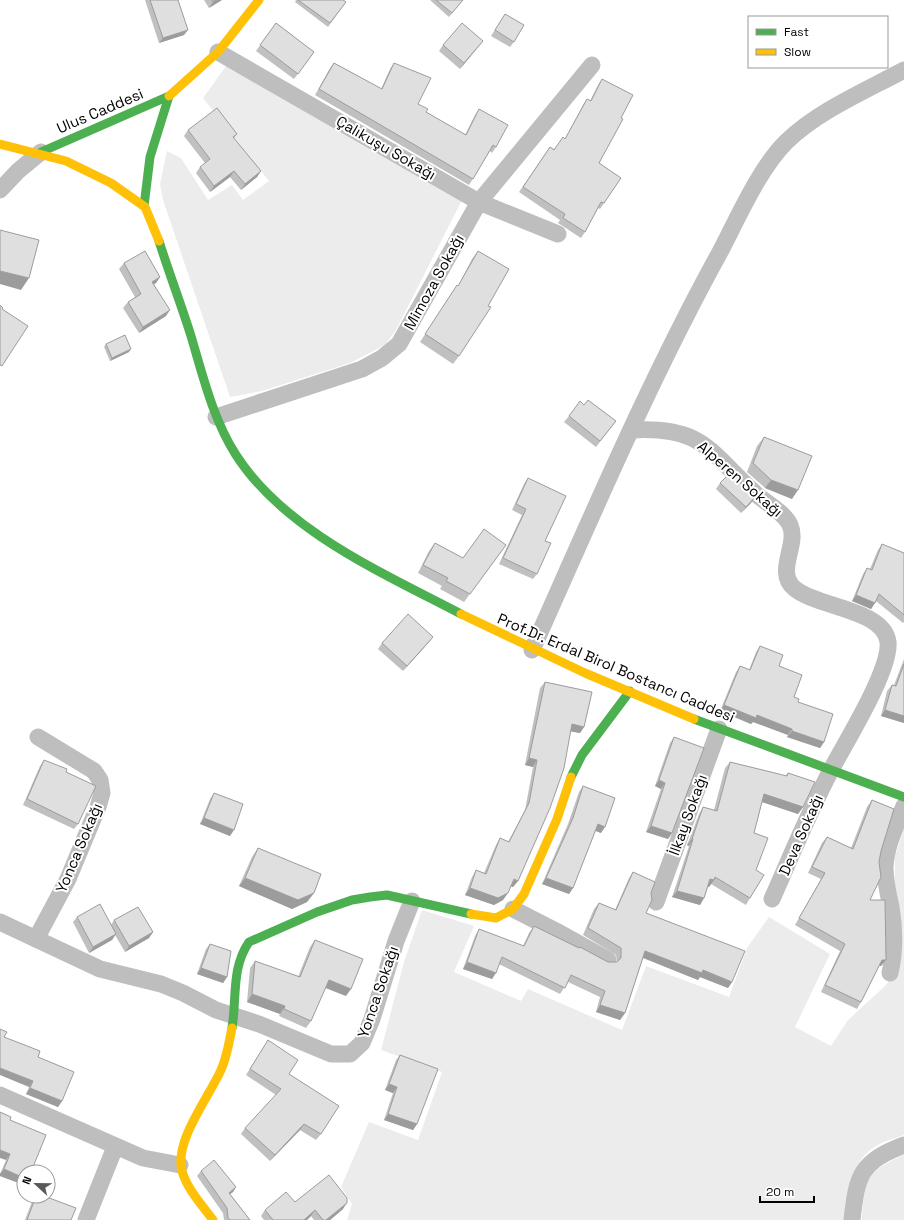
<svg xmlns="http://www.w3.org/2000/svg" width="904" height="1220" viewBox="0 0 904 1220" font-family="'Space Grotesk',sans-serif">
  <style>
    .green { fill: #ececec }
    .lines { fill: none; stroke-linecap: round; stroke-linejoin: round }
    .street { stroke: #bebebe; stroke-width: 17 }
    .fast { stroke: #4caf50; stroke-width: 9 }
    .slow { stroke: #ffc107; stroke-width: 9 }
    .wall { fill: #c0c0c0 }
    .shaded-wall { fill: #9c9c9c }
    .building { fill: #dfdfdf; stroke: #9c9c9c }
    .labels { text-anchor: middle; stroke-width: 4; stroke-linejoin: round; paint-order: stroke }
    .street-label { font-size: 15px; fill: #000; stroke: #fff }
  </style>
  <rect width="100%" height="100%" fill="#fff"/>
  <g class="green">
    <polygon points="226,66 462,200 396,330 385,345 350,363 262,391 230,397 163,200 160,184 167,151 181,158 208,200 232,185 243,200 269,181 203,98"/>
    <path d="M904,827V1135C896,1138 886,1140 878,1145C850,1159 850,1192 845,1220H347L352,1204L341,1187L369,1122L418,1140L442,1072L381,1050L404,962L422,910L474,926L454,972L521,1001L528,989L622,1030L646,966L729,997L747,948L769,917L830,954L795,1027L831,1046L848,1020L885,986L896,972L901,923L895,884V857Z"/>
    <path d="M904,1155V1220H862C865,1179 865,1172 904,1155Z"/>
  </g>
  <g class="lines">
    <g class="street">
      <polyline points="218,52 479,202 558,234"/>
      <polyline points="0,190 18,171 41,152"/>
      <polyline points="216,417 362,369 382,358 399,344 479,202 592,65"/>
      <path d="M631,430C704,426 708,451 756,494C766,503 784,512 790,525C799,545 775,571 794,588C815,607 884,609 888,642C891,670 845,743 831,770C809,812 791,856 772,899"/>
      <path d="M532,650C592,516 649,381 720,252C738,218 759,169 786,142C818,111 865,91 904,70"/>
      <polyline points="656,902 719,729"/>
      <polyline points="513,909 556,931 608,960"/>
      <polyline points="0,922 100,969 161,984 183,993 216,1010 259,1024 331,1054 350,1054 362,1043 372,1019 396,941 412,901"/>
      <polyline points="36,939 68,879 98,807 102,793 100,780 94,771 38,737"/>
      <path d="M890,973C895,951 895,930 891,907C888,894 885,881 885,867C886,846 896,826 904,806"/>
      <polyline points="0,1095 143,1158 180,1165"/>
      <polyline points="86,1220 115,1147"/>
      <path d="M852,1220C857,1175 860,1162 904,1145"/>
    </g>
    <g class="fast">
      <polyline points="41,152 169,96 150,157 144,206"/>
      <path d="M159,241C169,273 181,304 191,336C203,376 213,419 236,455C285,531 383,573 461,614"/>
      <polyline points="694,719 904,797"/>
      <polyline points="571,777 582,755 630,691"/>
      <path d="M232,1028C237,999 231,968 249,942L317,912L352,900L370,897L387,895L471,914"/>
    </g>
    <g class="slow">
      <polyline points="169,96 218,52 259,0"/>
      <polyline points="0,144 66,161 111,183 145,207 159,241"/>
      <polyline points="461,614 585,673 694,719"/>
      <polyline points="471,914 496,918 513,909 524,894 557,819 571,777"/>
      <path d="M213,1220C202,1205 187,1189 182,1171C174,1141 209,1097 221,1070C227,1057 229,1042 232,1028"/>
    </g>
  </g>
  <g class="wall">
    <polygon points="145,0 178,0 184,35 159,43"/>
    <polygon points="204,0 222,0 209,8"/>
    <polygon points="296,0 343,0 346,2 328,27 295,2"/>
    <polygon points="430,0 463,0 449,17"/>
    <polygon points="505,14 514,42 510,47 491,36"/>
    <polygon points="276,23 314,52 294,79 256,51"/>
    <polygon points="483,41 460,69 439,51 443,45"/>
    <polygon points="334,63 381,89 390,69 394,63 418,104 426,112 465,135 475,115 479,109 496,147 492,153 490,151 469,185 315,95 330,68"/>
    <polygon points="602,79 621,118 599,163 621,178 600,209 598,208 585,232 581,238 558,223 560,220 519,192 550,147 554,149 565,139 583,105 587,99 590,101 598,85"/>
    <polygon points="188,130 237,134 234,138 261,171 257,177 241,190 230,177 210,192 196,173 200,167 205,163 184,136"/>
    <polygon points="478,251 459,356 453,364 420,342 452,293 458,286 472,259"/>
    <polygon points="124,263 160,277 156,283 154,284 166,316 139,333 123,308 128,302 135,297 119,269"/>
    <polygon points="106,344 129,352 110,361 104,347"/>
    <polygon points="584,405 616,421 596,447 564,422 569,416"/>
    <polygon points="764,437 792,499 765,488 747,472 757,446"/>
    <polygon points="528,478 537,574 533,579 499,564 522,515 512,510 524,484"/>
    <polygon points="720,483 751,503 741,513 716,489"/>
    <polygon points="435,543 463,558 500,553 464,602 440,589 442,586 418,573 429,551"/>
    <polygon points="882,544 904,553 904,622 903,623 876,601 871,609 852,601 863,574 867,568 870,569 878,550"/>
    <polygon points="429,642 403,671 378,649 382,643"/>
    <polygon points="760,646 779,666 794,697 798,702 824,742 820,748 787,737 788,735 753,722 751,724 720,711 736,672 740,666 749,670 756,652"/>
    <polygon points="904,659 904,723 881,716 887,691 892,685 894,685"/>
    <polygon points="545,682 584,727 580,733 571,731 518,881 513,887 511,886 503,900 494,905 465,895 472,877 476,870 484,873 496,845 500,838 508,842 525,810 533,767 525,765 540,688"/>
    <polygon points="674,737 672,833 668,839 646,832 661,789 655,786 670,743"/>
    <polygon points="44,760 66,772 78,824 74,829 23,805 40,766"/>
    <polygon points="730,762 785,776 788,773 803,807 798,814 762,802 754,833 756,870 750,898 746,905 711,884 709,887 708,887 704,898 700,905 672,897 689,846 687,845 699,814 703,807 714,810 725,768"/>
    <polygon points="583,786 601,833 595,831 573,888 569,894 542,884 568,824 579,792"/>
    <polygon points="214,793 230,836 200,824 210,799"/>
    <polygon points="872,800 881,851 870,900 886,960 881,966 879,966 861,1002 857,1009 821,992 840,951 795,925 821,879 808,873 822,843 827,837 851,848 867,807"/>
    <polygon points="258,848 314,893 307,902 292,909 239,886 252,857"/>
    <polygon points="633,872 651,893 646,913 732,982 728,988 700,977 698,980 643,958 625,1013 620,1020 596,1012 600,997 568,982 560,994 499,964 492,979 463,969 475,936 479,929 523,946 529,933 534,926 608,962 617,962 616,955 583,935 594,909 599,903 615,910 629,878"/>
    <polygon points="77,917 111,925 114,920 153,932 149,938 125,952 115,935 112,940 89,953 73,922"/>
    <polygon points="315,940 346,996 325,988 311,1021 306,1028 279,1016 280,1014 247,1002 250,968 255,961 298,977 310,947"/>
    <polygon points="210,944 227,977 223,983 197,974 206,949"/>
    <polygon points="4,1037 62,1101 58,1107 26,1094 29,1087"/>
    <polygon points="268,1040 289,1074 321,1134 316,1140 300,1130 270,1161 241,1134 245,1128 276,1095 246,1075"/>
    <polygon points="400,1055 417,1124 413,1130 384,1120 393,1093 385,1090 396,1060"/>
    <polygon points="10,1120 24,1172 24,1185 0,1176 0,1174 6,1160"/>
    <polygon points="201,1171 236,1187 233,1192 230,1194 250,1220 224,1220 223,1213 197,1176"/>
    <polygon points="35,1196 44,1196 71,1220 25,1220 33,1199"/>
    <polygon points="295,1202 343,1209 330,1220 314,1220 311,1216 307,1220 264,1220 261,1216 265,1210"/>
  </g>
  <g class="shaded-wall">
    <polygon points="216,0 222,0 209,8 213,2"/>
    <polygon points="188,30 184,35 159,43 163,38"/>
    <polygon points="483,41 479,46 460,69 464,63"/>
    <polygon points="234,171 230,177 210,192 214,186"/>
    <polygon points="261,171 257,177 241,190 245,184"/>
    <polygon points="0,271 29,278 21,290 0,284"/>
    <polygon points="160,277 156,283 148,288 152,282"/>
    <polygon points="170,310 166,316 139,333 143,327"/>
    <polygon points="131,349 129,352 110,361 112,358"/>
    <polygon points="771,480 798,490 792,499 765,488"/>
    <polygon points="755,497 751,503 741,513 746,507"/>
    <polygon points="856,595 875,603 871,609 852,601"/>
    <polygon points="433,637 429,642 403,671 407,666"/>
    <polygon points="724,705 757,715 792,729 788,735 753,722 751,724 720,711"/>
    <polygon points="885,710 904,716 904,723 881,716"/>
    <polygon points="572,724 584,727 580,733 568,731"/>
    <polygon points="792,731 824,742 820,748 787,737"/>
    <polygon points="529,758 537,760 533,767 525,765"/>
    <polygon points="659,780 665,783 661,789 655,786"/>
    <polygon points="764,794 803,807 798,814 759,801"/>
    <polygon points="204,818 234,830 230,836 200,824"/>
    <polygon points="598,824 605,827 601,833 594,830"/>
    <polygon points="651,826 672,833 668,839 646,832"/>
    <polygon points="692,839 693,839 689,846 687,845"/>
    <polygon points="245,878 314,893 307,902 292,909 239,886"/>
    <polygon points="546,878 573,888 569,894 542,884"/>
    <polygon points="514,879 518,881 513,887 509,886"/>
    <polygon points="710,879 714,880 709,887 705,886"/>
    <polygon points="470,888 508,893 503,900 494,905 465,895"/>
    <polygon points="677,891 704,898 700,905 672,897"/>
    <polygon points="153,932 149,938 125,952 129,946"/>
    <polygon points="116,934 112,940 89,953 93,947"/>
    <polygon points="645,951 703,970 732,982 728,988 700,977 698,980 641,957"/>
    <polygon points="882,960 886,960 881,966 878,966"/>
    <polygon points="467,962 496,973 492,979 463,969"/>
    <polygon points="201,968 227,977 223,983 197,974"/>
    <polygon points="329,980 351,989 346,996 324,987"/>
    <polygon points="252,994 285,1006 280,1014 247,1002"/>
    <polygon points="600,1005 625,1013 620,1020 596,1012"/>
    <polygon points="0,1068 33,1081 29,1087 0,1075"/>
    <polygon points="389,1084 397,1087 393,1093 385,1090"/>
    <polygon points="30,1088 62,1101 58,1107 26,1094"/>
    <polygon points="388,1114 417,1124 413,1130 384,1120"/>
    <polygon points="304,1124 300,1130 270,1161 275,1155"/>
    <polygon points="0,1150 10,1154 6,1160 0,1158"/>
    <polygon points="4,1169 24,1178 24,1185 0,1176 0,1174"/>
    <polygon points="236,1187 233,1192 225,1198 229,1193"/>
    <polygon points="347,1203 343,1209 330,1220 326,1220"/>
    <polygon points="315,1210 311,1216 307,1220 304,1220"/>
  </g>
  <g class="building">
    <polygon points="150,0 178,0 188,30 163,38"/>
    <polygon points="212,0 216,0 213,2"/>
    <polygon points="298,0 343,0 346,2 330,23"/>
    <polygon points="436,0 463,0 452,13"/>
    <polygon points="505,14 524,25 514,42 495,30"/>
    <polygon points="276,23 314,52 298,74 260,45"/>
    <polygon points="462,23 483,41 464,63 443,45"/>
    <polygon points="334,63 382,89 394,63 431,78 418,104 428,109 426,112 466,135 479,109 508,125 496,147 493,145 473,179 319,89"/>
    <polygon points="602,79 633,95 621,118 623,119 599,163 621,178 604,203 601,202 585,232 563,218 565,214 523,187 550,147 554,150 563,137 565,139 587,99 591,101"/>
    <polygon points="217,108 237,134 233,137 261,171 245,184 234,171 214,186 200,167 210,159 188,130"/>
    <polygon points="0,230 39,240 29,278 0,271"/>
    <polygon points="145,251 160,277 152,282 170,310 143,327 128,302 141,294 124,263"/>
    <polygon points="478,251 509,269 488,306 491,307 459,356 425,334 457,285 458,286"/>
    <polygon points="0,305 3,308 2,309 28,326 2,366 0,365"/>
    <polygon points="125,335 131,349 112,358 106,344"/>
    <polygon points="588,400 616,421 600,441 569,416 580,401 584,405"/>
    <polygon points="764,437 812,456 798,490 771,480 753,463"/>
    <polygon points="730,473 755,497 746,507 720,483"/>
    <polygon points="528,478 566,496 545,541 551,543 537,574 503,558 526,509 516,504"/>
    <polygon points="484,529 506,545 470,594 446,581 448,578 423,565 435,543 463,558"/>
    <polygon points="882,544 904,553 904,615 879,594 875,603 856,595 867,568 872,570"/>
    <polygon points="408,614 433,637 407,666 382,643"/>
    <polygon points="760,646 783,655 779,666 802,675 794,697 799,699 798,702 833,714 824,742 792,731 792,729 757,715 756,718 724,705 740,666 750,670"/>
    <polygon points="904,664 904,716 885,710 892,685 896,686"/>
    <polygon points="545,682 592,692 584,727 572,724 564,768 550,808 518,881 514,879 508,893 498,898 470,888 476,870 486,874 500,838 509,842 529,803 537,760 529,758"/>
    <polygon points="674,737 704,748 672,833 651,826 665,783 659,780"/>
    <polygon points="44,760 67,769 66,772 96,786 78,824 27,799"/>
    <polygon points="730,762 787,776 788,773 815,782 803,807 764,794 754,833 768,838 756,870 764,875 750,898 715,877 714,880 710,879 704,898 677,891 693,839 692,839 703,807 717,811"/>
    <polygon points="583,786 615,798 605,827 598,824 573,888 546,878 573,818"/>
    <polygon points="214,793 243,804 234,830 204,818"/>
    <polygon points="872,800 894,809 881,851 879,862 881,877 870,900 885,900 886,960 882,960 861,1002 825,985 845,944 799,918 825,873 812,867 827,837 853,849"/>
    <polygon points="258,848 321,874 314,893 298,900 245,878"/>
    <polygon points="633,872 655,882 651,893 652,900 646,913 745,951 732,982 703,970 702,973 645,951 625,1013 600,1005 605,991 571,975 565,988 502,957 496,973 467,962 479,929 524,946 534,926 579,948 580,947 608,962 617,962 621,958 621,948 588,928 599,903 616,910"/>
    <polygon points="100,904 116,934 93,947 77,917"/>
    <polygon points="138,907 153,932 129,946 114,920"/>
    <polygon points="315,940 363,959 351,989 329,980 311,1021 284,1009 285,1006 252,994 255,961 300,977"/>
    <polygon points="210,944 231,951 227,977 201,968"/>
    <polygon points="0,1029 7,1032 4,1037 40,1051 38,1057 74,1072 62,1101 30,1088 33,1081 0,1068"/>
    <polygon points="268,1040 298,1060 289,1074 339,1106 321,1134 304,1124 275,1155 245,1128 281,1089 250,1069"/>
    <polygon points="400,1055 438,1069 417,1124 388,1114 397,1087 389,1084"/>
    <polygon points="0,1112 11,1117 10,1120 46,1135 31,1172 24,1172 24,1178 4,1169 10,1154 0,1150"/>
    <polygon points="214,1160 236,1187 229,1193 250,1220 230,1220 228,1218 227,1208 201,1171"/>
    <polygon points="329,1175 347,1198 347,1203 326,1220 323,1220 315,1210 304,1220 273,1220 265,1210 286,1192 295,1202"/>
    <polygon points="36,1196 44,1196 76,1208 71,1220 27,1220"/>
  </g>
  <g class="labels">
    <g class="street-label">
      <text transform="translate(100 111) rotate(-23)" y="5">Ulus Caddesi</text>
      <text transform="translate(386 148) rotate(30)" y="5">Çalıkuşu Sokağı</text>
      <text transform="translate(434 282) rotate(-61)" y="5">Mimoza Sokağı</text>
      <text transform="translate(740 479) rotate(41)" y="5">Alperen Sokağı</text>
      <text transform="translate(616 668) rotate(23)" y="5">Prof.Dr. Erdal Birol Bostancı Caddesi</text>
      <text transform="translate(688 815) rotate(-70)" y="5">İlkay Sokağı</text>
      <text transform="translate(801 835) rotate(-66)" y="5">Deva Sokağı</text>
      <text transform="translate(79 848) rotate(-67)" y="5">Yonca Sokağı</text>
      <text transform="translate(378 992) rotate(-71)" y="5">Yonca Sokağı</text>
    </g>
  </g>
  <rect x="748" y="16" width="140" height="52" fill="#ffffff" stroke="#999999"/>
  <rect x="756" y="29" width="20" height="6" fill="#4caf50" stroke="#999999"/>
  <text x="784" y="36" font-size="12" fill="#000000">Fast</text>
  <rect x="756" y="49" width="20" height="6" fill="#ffc107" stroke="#999999"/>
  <text x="784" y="56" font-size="12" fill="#000000">Slow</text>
  <g transform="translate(36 1184) rotate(292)"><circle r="19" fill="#ffffff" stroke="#999999"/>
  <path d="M0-3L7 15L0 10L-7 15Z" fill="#595959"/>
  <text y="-6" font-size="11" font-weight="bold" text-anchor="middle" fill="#000000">N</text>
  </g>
  <path d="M760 1196v6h54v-6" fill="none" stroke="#000000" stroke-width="2"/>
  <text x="766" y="1196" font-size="12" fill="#000000" stroke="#ffffff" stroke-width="3" paint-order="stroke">20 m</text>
</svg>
